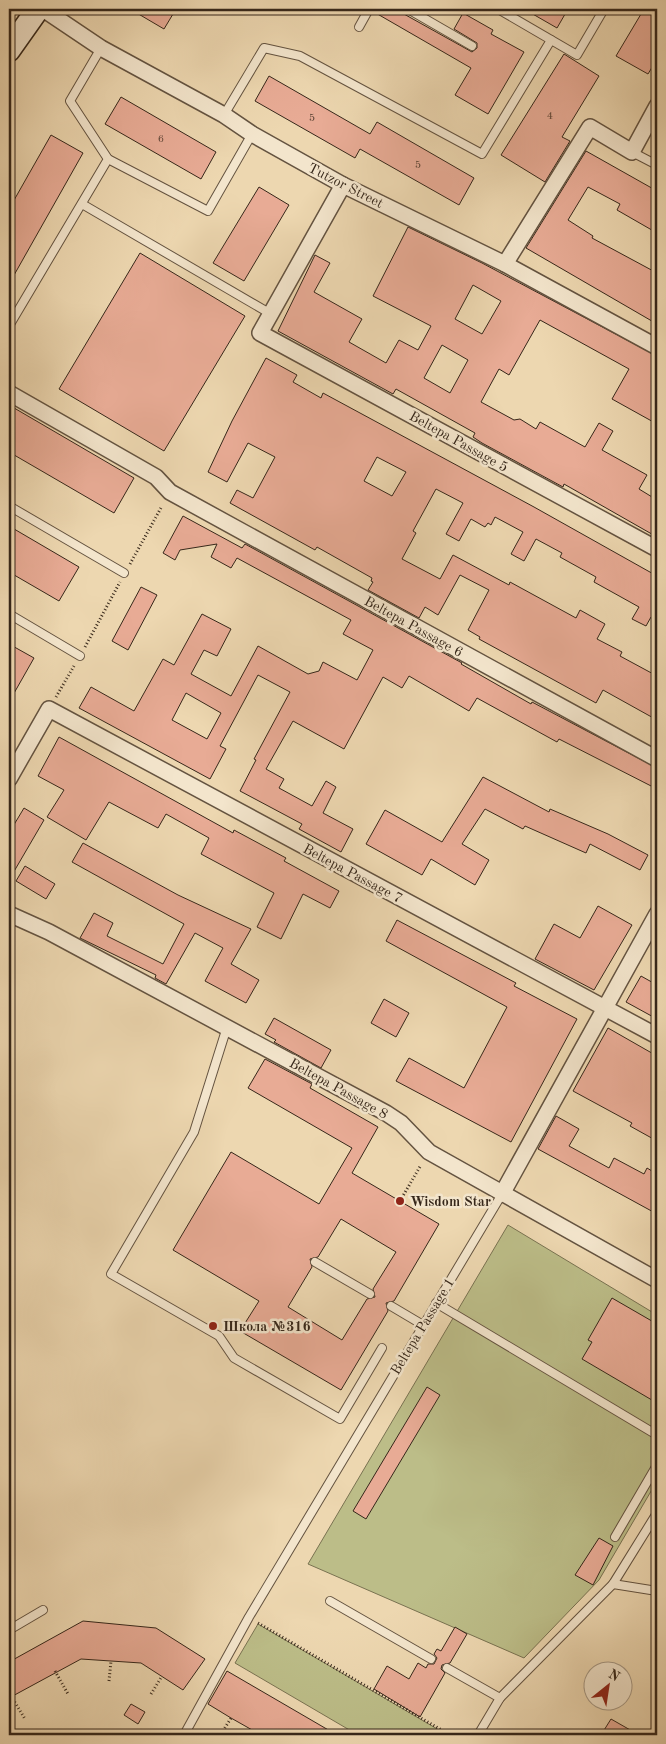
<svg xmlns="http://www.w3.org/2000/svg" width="666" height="1744" viewBox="0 0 666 1744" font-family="'Old Standard TT',serif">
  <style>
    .green { fill: #bcbd88; stroke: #797251 }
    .building { fill: #e8ab95; stroke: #36271a; fill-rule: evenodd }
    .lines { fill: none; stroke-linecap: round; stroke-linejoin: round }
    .lane-casing { stroke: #645340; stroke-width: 10 }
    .street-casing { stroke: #645340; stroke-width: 18 }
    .secondary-casing { stroke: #36271a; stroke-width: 25 }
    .path { stroke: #36271a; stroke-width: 3; stroke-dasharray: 1 2.5; stroke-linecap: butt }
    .lane { stroke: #f3e5cc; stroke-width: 8 }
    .street { stroke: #f3e5cc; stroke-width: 15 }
    .secondary { stroke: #f3e5cc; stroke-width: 22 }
    .poi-dot { fill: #8f2418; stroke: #f3e5cc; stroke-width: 2 }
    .labels { text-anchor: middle; stroke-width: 5; stroke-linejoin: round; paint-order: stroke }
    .number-label { font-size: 11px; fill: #624839 }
    .street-label { font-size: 14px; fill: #36271a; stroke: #f3e5cc }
    .poi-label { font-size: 14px; font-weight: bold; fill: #36271a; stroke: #f3e5cc; text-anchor: start }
  </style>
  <rect width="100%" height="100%" fill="#edd7b0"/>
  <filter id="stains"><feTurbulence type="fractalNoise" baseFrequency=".004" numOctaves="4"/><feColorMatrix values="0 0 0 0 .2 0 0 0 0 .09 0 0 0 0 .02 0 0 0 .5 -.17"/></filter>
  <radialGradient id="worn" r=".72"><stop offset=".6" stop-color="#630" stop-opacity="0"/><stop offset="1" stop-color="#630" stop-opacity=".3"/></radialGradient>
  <g class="green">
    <polygon points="508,1225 657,1315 657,1481 599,1580 524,1658 308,1564"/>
    <polygon points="258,1624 439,1730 436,1735 358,1735 235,1663"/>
  </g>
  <g class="building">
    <polygon points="130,9 176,9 164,29"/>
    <polygon points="375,9 395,9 472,52 477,48 477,43 454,29 463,13 493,30 491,34 524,52 488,114 455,95 471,68 374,12"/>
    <polygon points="524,9 568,9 557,28"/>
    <polygon points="644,9 657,9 657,59 648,74 616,56"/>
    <polygon points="564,54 599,76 562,137 570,141 545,182 501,155"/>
    <polygon points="269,76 370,134 377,122 474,178 459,205 360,149 355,158 255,101"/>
    <polygon points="121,97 216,152 201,179 105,124"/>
    <polygon points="51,135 83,153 9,284 9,209"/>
    <polygon points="586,151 657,191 657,233 617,210 620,204 588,187 568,220 593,236 592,238 657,273 657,324 526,248"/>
    <polygon points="259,187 289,205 244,281 213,263"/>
    <path d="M408,227L482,263L657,356V424L612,399L629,369L540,320L509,375L499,369L481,402L514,420L520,419L536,429L540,422L585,447L599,423L613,431L602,450L647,475L639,489L657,500V537L564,484L563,487L482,443L473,437L475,433L396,389L393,394L278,331L315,255L330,263L314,292L362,319L349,342L386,363L399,340L418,350L431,326L373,296ZM473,285L501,301L482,334L455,319ZM442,345L468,360L450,393L424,378Z"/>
    <polygon points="140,253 245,316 164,451 59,389"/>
    <path d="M266,358L297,375L293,382L321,398L323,393L534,507L657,576V620L651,617L646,626L632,619L639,607L594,582L596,577L560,557L562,553L536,539L524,561L511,554L523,532L495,517L491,525L488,523L485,527L471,519L459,541L446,534L463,503L436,489L413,531L416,533L402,559L440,579L453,555L509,585L510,582L576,618L580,610L605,624L597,639L622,652L620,656L657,676V720L603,690L596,703L479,639L480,637L468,630L489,590L460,575L438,615L425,607L419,618L368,590L373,582L371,581L372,578L317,547L315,550L230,503L237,490L253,498L275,457L248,443L227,482L208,472L232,421ZM377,457L406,472L392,496L364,481Z"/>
    <polygon points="9,405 134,478 114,513 9,452"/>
    <path d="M183,516L242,548L245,544L462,663L461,664L531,704L532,702L657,768V789L559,739L557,742L477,698L469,711L409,676L402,688L383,677L344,749L293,721L266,769L284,779L279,788L312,806L326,781L336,787L323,813L353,829L341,852L299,829L302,824L240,791L256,760L254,759L290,692L258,675L220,746L226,749L210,779L79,708L91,687L134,711L163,659L174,665L202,614L231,629L217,656L204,650L191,674L231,696L258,646L308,674L319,671L323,662L357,680L373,650L343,634L351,620L237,558L231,568L211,557L217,544L180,550L175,560L163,553ZM186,693L221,713L207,739L172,720Z"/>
    <polygon points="9,526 79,567 59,601 9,572"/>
    <polygon points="141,587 157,595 128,650 112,641"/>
    <polygon points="9,644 34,658 9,702"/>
    <polygon points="59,737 233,833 234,830 286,858 284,861 339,891 330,908 303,894 281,939 257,927 274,893 201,854 209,838 166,814 158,828 109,802 86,840 47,817 64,790 38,776"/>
    <polygon points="483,777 549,812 550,809 608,834 648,855 640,870 590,844 586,853 525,826 523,829 485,809 462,844 489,860 475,885 431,859 422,875 366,844 385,810 442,842"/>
    <polygon points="24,808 44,820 9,880 9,833"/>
    <polygon points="83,843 178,895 251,929 231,964 259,980 246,1003 205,981 223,948 195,933 166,984 155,978 156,975 80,938 94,913 113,923 107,936 163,964 184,924 72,862"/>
    <polygon points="25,866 55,884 46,899 16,881"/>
    <polygon points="598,906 632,925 594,990 535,959 554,924 580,938"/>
    <polygon points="397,920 516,983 514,986 577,1019 511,1142 396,1081 409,1058 464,1088 507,1007 386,941"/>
    <polygon points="641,976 657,985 657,1019 626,1002"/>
    <polygon points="384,999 409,1013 396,1037 371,1023"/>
    <polygon points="274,1018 331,1050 321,1068 274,1042 276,1040 265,1034"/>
    <polygon points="608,1028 657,1056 657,1141 630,1126 632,1123 573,1091"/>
    <path d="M265,1059L312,1084L310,1088L378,1127L352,1173L439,1224L394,1301L386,1303L388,1311L341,1390L240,1331L259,1301L173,1250L231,1152L319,1204L352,1148L248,1088ZM341,1219L396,1252L373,1289L375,1297L367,1299L342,1340L288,1307L312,1267L310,1259L318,1257Z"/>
    <polygon points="556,1116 579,1129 569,1146 609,1168 614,1158 644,1174 647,1168 657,1174 657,1214 538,1149"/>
    <polygon points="612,1298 657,1324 657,1403 582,1359 592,1342 588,1340"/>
    <polygon points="427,1387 440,1395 366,1519 353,1511"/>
    <polygon points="599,1538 613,1546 593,1585 575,1575"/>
    <polygon points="83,1621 156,1628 205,1659 183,1690 141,1663 81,1659 9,1698 9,1662"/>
    <polygon points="455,1627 467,1634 450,1663 442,1665 441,1669 445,1673 420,1717 374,1689 387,1666 409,1679 418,1663 426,1668 428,1664 434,1664 437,1658 434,1654 437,1649 441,1651"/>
    <polygon points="227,1671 337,1735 261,1735 231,1718 208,1704"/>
    <polygon points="131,1704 145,1712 138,1724 124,1715"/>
    <polygon points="611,1719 639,1735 601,1735"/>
  </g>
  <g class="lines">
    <defs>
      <g id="lane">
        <polyline points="408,9 472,46"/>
        <polyline points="498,9 577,55 604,9"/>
        <polyline points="359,27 369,9"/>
        <polyline points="224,115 264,48 300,56 482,154 551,40"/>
        <polyline points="632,152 657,165"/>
        <polyline points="108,159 208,211 252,134"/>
        <polyline points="82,204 271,314"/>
        <polyline points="9,326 108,159 70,101 101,48"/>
        <polyline points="9,506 124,573"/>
        <polyline points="9,614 80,656"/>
        <polyline points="227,1027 194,1132 111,1274 219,1336 234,1358 340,1419 382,1348"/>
        <polyline points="315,1262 370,1294"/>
        <polyline points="436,1303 657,1435"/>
        <polyline points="391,1306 423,1325"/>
        <polyline points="615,1537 657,1465"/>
        <polyline points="613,1584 657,1591"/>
        <polyline points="330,1601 431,1659"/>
        <polyline points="9,1630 43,1610"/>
        <polyline points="447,1668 500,1698"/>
        <polyline points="184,1735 249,1617 502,1194"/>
        <polyline points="478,1735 500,1698 613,1584 657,1513"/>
      </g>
      <g id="street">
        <polyline points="43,9 101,48 224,115 252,134 343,185 505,264 657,347"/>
        <polyline points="343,185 260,333 657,549"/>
        <polyline points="505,264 590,127 632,152 657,106"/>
        <polyline points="9,393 156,477 170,492 657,759"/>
        <polyline points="9,779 49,709 657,1036"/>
        <polyline points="9,914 49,932 386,1113 401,1123 429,1152 657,1280"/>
        <polyline points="502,1194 657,914"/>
      </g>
      <polyline id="secondary" points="9,50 38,9"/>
    </defs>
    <use href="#lane" class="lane-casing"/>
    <use href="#street" class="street-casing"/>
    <use href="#secondary" class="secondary-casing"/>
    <g class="path">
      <polyline points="130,564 162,506"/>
      <polyline points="85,647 120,582"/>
      <polyline points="56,697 74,666"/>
      <polyline points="400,1201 421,1165"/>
      <polyline points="258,1623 450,1735"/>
      <polyline points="55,1671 68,1694"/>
      <polyline points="109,1681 111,1661"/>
      <polyline points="151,1694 162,1676"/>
      <polyline points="11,1696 25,1719"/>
      <polyline points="221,1734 231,1718"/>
    </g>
    <use href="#lane" class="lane"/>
    <use href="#street" class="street"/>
    <use href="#secondary" class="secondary"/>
  </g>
  <g class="poi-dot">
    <circle cx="400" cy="1201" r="5"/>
    <circle cx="213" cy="1326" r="5"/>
  </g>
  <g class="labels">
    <g class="number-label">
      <text x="550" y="119">4</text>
      <text x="312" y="121">5</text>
      <text x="161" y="142">6</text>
      <text x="418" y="168">5</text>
    </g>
    <g class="street-label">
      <text transform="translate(346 185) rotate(27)" y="5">Tutzor Street</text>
      <text transform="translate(459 441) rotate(29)" y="5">Beltepa Passage 5</text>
      <text transform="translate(414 626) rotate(29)" y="5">Beltepa Passage 6</text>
      <text transform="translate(353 873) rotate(28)" y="5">Beltepa Passage 7</text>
      <text transform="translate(339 1088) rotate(29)" y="5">Beltepa Passage 8</text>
      <text transform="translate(422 1326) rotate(-59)" y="5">Beltepa Passage 1</text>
    </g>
    <g class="poi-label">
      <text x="410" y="1206">Wisdom Star</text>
      <text x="223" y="1331">Школа №316</text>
    </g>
  </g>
  <rect width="666" height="1744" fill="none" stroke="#edd7b0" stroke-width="30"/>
  <rect x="10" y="10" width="646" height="1724" fill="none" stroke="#36271a" stroke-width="2.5"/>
  <rect x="15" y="15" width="636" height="1714" fill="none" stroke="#36271a"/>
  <g transform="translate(608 1686) rotate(30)"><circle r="24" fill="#f3e5cc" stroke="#a79985"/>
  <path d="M0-4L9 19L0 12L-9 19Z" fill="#8f2418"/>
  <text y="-8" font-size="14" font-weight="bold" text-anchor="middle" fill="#36271a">N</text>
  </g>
  <rect width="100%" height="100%" filter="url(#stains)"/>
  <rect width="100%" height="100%" fill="url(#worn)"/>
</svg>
